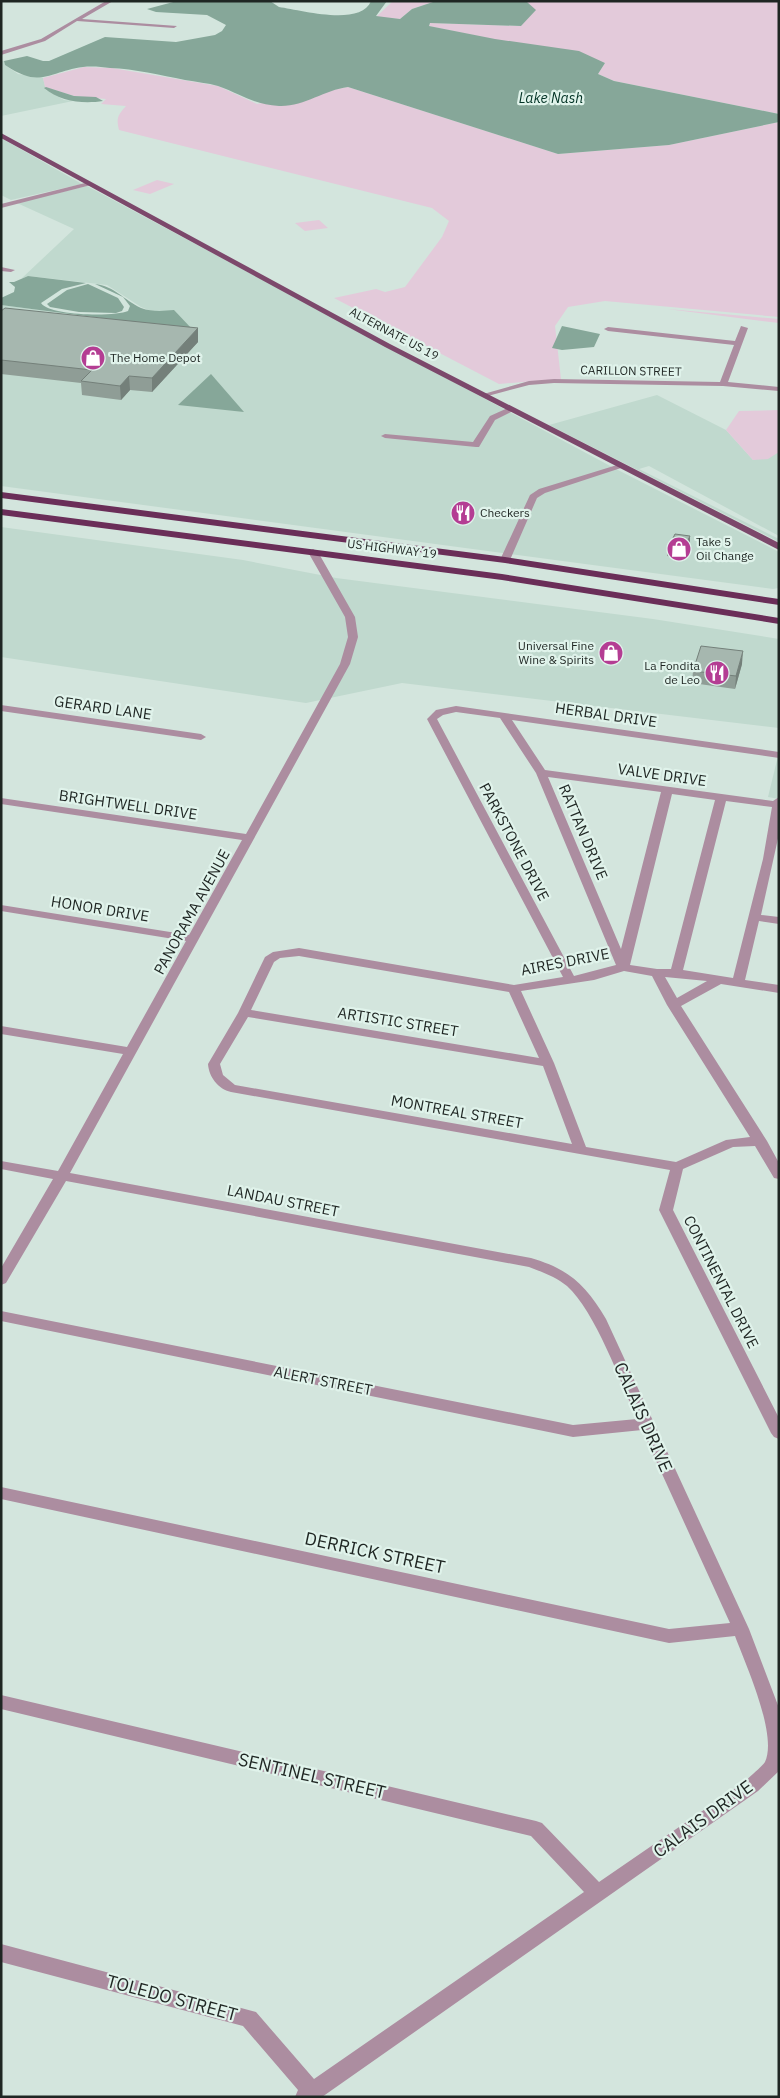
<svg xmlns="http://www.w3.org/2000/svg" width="780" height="2098" viewBox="0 0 780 2098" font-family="'IBM Plex Sans',sans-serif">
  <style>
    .built { fill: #c0d9ce }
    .green { fill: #e3cada }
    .water { fill: #86a799 }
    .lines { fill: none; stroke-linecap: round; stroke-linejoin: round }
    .minor { fill: #ac8da0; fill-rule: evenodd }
    .major { fill: #7c486b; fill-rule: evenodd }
    .highway { fill: #6a2e58; fill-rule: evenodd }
    .wall { fill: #8f9d96 }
    .shaded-wall { fill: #74807a }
    .building { fill: #a6b7af; stroke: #74807a }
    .labels { text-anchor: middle; stroke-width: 4.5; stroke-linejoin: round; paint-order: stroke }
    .far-street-label { font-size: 12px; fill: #1f2623; stroke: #e0f3eb }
    .far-poi-label { font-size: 12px; fill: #1f2623; stroke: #e0f3eb; text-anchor: start }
    .far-water-label { font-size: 14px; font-style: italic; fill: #003224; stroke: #e0f3eb }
    .street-label { font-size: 15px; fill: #1f2623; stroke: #e0f3eb }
    .near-street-label { font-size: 18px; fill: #1f2623; stroke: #e0f3eb }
  </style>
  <rect width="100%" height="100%" fill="#d3e5dd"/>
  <g class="built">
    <polygon points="1,61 4,61 5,65 18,74 43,78 46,90 64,100 73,101 1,116"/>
    <polygon points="1,138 82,184 11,200 1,195"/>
    <polygon points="87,186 614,468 779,552 779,588 773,589 1,486 1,305 192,329 174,311 151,311 141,307 107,285 28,276 21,279 74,229 17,203"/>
    <polygon points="657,395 726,430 753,460 779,452 779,536 649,466 639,469 779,539 779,542 549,425"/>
    <polygon points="1,527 243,560 336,578 653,619 779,639 779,728 402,683 306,703 1,657"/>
    <polygon points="779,752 779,799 768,797"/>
  </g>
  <g class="green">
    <polygon points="393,1 436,1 412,9 400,19 376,17"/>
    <polygon points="521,1 779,1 779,114 614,81 598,74 605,63 429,26 430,23 521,26 526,19 527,2"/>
    <path d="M84,67L112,68L218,86L257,104L348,87L558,154L669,145L779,122V317L605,301L568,307L555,326L561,379L499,384L334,298L376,289L385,292L405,287L442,237L449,221L432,208L119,130C116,118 118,115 126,106L101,104L106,99L74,96L45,87L43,78Z"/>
    <polygon points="157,180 174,184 150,194 133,190"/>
    <polygon points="319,220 328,228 305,231 295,223"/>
    <polygon points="668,309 779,319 779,323 675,310"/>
    <polygon points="779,410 779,452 768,459 753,460 726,430 739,411"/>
  </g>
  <g class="water">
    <path d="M177,1H270L279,7C300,10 361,27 371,1H387L376,16L400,19L412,9L436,1L527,2L536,10L521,26L430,23L429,26L495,39L579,51L605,63L598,74L614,81L779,114V122L669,145L558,154L348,87C324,90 304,107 279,106C254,105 241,94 218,86C208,83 196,82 185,80C160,75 135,69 110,68C102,67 92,66 83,67C47,72 41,89 5,65L4,61L27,56L43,61H49L105,37L176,42L215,35L222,31L226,25L207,15L156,12L147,9Z"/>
    <path d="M46,87L74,96L96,97L103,101C84,104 60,102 44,88Z"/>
    <path d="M28,276L86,283L62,289L41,303C49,316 115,317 128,311L130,306L123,297L95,284C114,286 124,300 141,308C152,312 163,311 174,310L193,330L1,305V298L14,292L15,287L9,282H14Z"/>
    <polygon points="88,284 118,298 124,307 122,311 116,313 79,312 50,307 47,304 67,290"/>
    <polygon points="562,326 600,334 594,347 562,350 552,348"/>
    <polygon points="211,374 244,412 178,405"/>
  </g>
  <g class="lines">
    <g class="minor">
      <polygon points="106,1 113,1 82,19 177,26 174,28 77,21 45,41 1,55 1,51 41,39"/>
      <polygon points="89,182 91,183 91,185 1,208 1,204"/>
      <polygon points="1,267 15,270 11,272 1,271"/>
      <polygon points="741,326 748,328 728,382 779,387 779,391 723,386 554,383 529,385 484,397 480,395 529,381 554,379 720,382 734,345 608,331 604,329 608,327 735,341"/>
      <polygon points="510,407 513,407 513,411 495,420 479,447 476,447 385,438 381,436 385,434 473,442 490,416"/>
      <polygon points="617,465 624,467 545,493 537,498 510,560 502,562 500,560 530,495 539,489"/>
      <path d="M313,549L318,552L355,617L358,637L350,664L70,1173L531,1258C569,1269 586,1285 606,1319L749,1629L779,1708V1771L758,1791L322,2097H295L298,2090L243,2026L1,1962V1944L256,2012L314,2079L584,1892L531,1836L1,1709V1695L536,1821L542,1823L599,1882L746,1781C751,1775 761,1768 765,1762C778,1735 745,1663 735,1636L669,1643L1,1499V1487L669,1629L730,1623L642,1430L573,1437L1,1321V1311L573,1425L637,1419C621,1383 595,1311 567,1286C556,1277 542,1272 529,1267L66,1181L6,1283L1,1285V1268L53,1179L1,1169V1161L58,1171L123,1054L1,1034V1026L127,1047L186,941L1,911V905L189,935L242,840L1,804V798L246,834L340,664L348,637L345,617L308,552Z"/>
      <polygon points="1,705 201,734 206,737 201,740 1,711"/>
      <path d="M456,706L779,752V758L512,720L545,770L773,801L779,797V834L761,915L779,917V924L759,921L745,980L779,985V993L721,984L681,1006L767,1141L779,1163V1179L774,1178L755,1146L733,1147L683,1169L673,1210L779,1418V1439L774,1437L771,1433L659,1210L670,1170L231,1092C218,1089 209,1077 208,1064L238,1013L265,957L273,952L299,948L514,985L563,977L427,719L436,710ZM456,712L500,718L536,773L616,965L574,976L437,719L443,715ZM548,777L661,792L621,949ZM672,794L715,800L671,969H657L630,965ZM726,801L772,807L763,859L733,978L683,970ZM299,956L509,992L539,1058L251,1010L274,962L280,958ZM624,971L652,976L667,1005L750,1137L726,1140L676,1162L586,1147L554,1063L521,991L594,980ZM665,977L707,981L677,998ZM248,1017L543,1066L572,1144L235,1085L223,1075L220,1064Z"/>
    </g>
    <polygon class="major" points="1,133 390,344 779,543 779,550 385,347 1,138"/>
    <g class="highway">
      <polygon points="1,492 505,557 779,599 779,605 505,563 1,498"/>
      <polygon points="1,509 502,574 779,618 779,624 502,580 1,515"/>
    </g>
  </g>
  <g class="wall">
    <polygon points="1,311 198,328 198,342 152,392 130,390 121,400 82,395 81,383 1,374"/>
    <polygon points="690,536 690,544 682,558 667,556 668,548"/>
    <polygon points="742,664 735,689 692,683 693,671"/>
  </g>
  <g class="shaded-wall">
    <polygon points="198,328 198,342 152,392 152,378"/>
    <polygon points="129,376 130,390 121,400 120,386"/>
    <polygon points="690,536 690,544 682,558 683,550"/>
    <polygon points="743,651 742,664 735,689 736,676"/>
  </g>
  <g class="building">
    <polygon points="5,308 198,328 152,378 129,376 120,386 81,381 92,370 1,360 1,311"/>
    <polygon points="675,534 690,536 683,550 668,548"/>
    <polygon points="701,646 743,651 736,676 693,671"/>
  </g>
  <defs>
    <symbol id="shop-disc" viewBox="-11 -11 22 22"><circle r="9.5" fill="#b43d93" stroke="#e0f3eb"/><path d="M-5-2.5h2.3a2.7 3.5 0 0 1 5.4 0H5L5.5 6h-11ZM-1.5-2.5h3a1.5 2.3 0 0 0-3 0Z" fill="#fff"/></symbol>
    <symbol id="restaurant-disc" viewBox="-11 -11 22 22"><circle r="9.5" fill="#b43d93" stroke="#e0f3eb"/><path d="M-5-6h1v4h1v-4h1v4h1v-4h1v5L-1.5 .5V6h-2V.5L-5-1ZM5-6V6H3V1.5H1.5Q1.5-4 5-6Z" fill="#fff"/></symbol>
  </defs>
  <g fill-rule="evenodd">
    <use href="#shop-disc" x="79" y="344" width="28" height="28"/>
    <use href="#restaurant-disc" x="449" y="499" width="28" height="28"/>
    <use href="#shop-disc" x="665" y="535" width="28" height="28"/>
    <use href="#shop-disc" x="597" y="639" width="28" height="28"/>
    <use href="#restaurant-disc" x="703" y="659" width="28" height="28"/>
  </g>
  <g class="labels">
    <g class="far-street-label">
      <text transform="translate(394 334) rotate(28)" y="4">ALTERNATE US 19</text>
      <text transform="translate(631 371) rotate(1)" y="4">CARILLON STREET</text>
      <text transform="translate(392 549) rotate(7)" y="4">US HIGHWAY 19</text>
    </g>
    <g class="far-poi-label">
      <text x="110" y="362">The Home Depot</text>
      <text x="480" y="517">Checkers</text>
      <text x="696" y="546">Take 5<tspan x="696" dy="14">Oil Change</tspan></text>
      <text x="594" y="650" text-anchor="end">Universal Fine<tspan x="594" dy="14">Wine &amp; Spirits</tspan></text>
      <text x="700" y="670" text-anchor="end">La Fondita<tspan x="700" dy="14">de Leo</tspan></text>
    </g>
    <g class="far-water-label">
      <text x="551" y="103">Lake Nash</text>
    </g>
    <g class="street-label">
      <text transform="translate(103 708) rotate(8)" y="5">GERARD LANE</text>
      <text transform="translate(606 715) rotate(8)" y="5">HERBAL DRIVE</text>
      <text transform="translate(662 775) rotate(8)" y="5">VALVE DRIVE</text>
      <text transform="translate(128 805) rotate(8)" y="5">BRIGHTWELL DRIVE</text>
      <text transform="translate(583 832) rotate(67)" y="5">RATTAN DRIVE</text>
      <text transform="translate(514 842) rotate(62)" y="5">PARKSTONE DRIVE</text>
      <text transform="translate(100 909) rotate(9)" y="5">HONOR DRIVE</text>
      <text transform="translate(192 912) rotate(-61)" y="5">PANORAMA AVENUE</text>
      <text transform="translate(565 962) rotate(-11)" y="5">AIRES DRIVE</text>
      <text transform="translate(398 1022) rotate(9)" y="5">ARTISTIC STREET</text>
      <text transform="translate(457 1112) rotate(10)" y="5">MONTREAL STREET</text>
      <text transform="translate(283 1201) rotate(11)" y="5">LANDAU STREET</text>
      <text transform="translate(721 1282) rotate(63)" y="5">CONTINENTAL DRIVE</text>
      <text transform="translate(323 1381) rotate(11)" y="5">ALERT STREET</text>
    </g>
    <g class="near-street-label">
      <text transform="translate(643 1417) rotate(66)" y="6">CALAIS DRIVE</text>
      <text transform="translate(375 1553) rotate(12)" y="6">DERRICK STREET</text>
      <text transform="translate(312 1776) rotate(13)" y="6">SENTINEL STREET</text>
      <text transform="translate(703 1819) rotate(-36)" y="6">CALAIS DRIVE</text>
      <text transform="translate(172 1998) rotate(15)" y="6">TOLEDO STREET</text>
    </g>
  </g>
  <rect width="780" height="2098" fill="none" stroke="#1f2623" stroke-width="5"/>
</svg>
